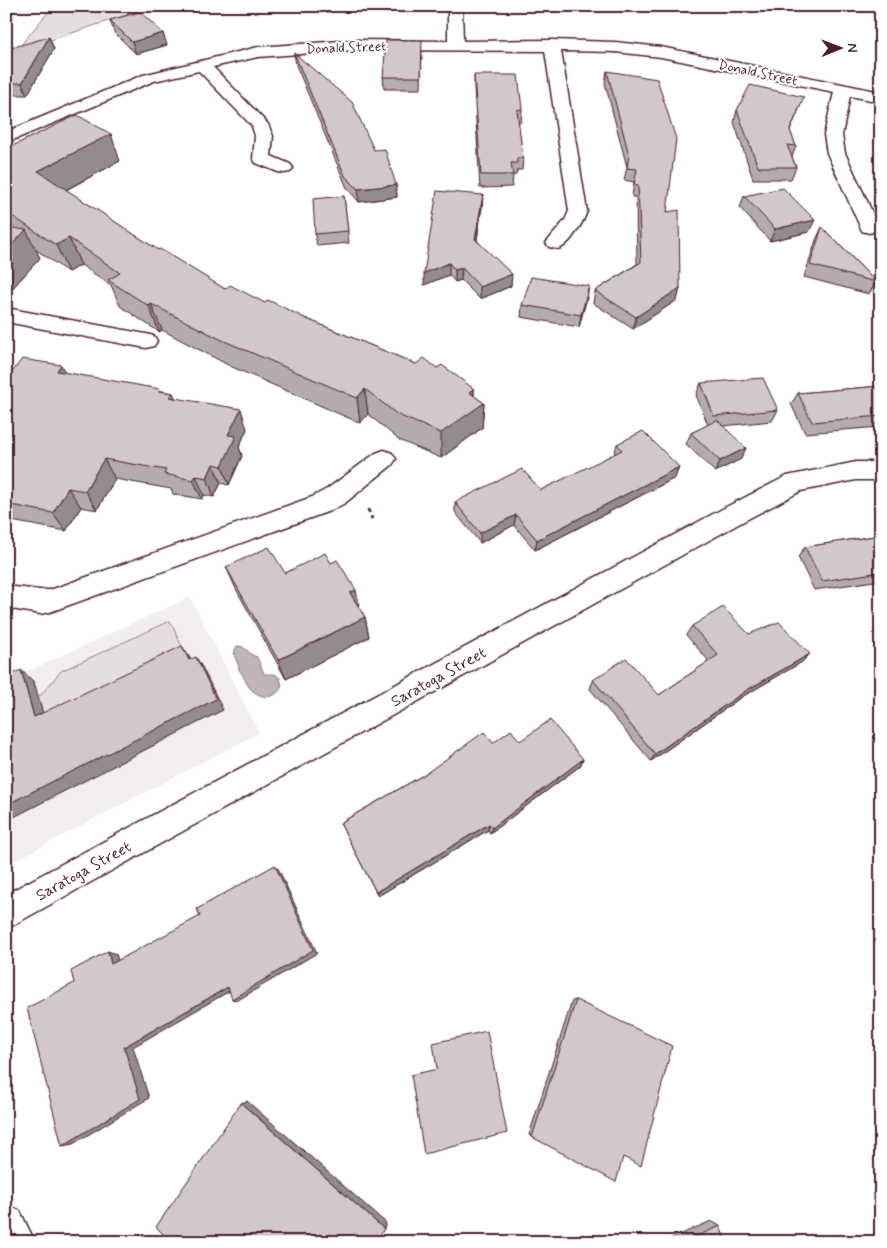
<svg xmlns="http://www.w3.org/2000/svg" width="887" height="1248" viewBox="0 0 887 1248" font-family="Mynerve,sans-serif">
  <style>
    .built { fill: #f2eeef }
    .green { fill: #e5dee0; stroke: #987e86 }
    .water { fill: #c1b3b6; stroke: #91787e }
    .lines { fill: none; stroke-linecap: round; stroke-linejoin: round }
    .minor-casing { stroke: #4a1f2b; stroke-width: 3 }
    .major-casing { stroke: #4a1f2b; stroke-width: 3 }
    .path-far1 { stroke: #4a1f2b; stroke-width: 2; stroke-dasharray: 2.5 2.5; stroke-linecap: butt }
    .path { stroke: #4a1f2b; stroke-width: 3; stroke-dasharray: 4 4; stroke-linecap: butt }
    .minor { fill: #fff; fill-rule: evenodd }
    .major { fill: #fff; fill-rule: evenodd }
    .wall { fill: #b5abaf; stroke: #4a1f2b }
    .shaded-wall { fill: #938b8e; stroke: #4a1f2b }
    .building { fill: #d2c7cb; stroke: #4a1f2b }
    .labels { text-anchor: middle; stroke-width: 4; stroke-linejoin: round; paint-order: stroke }
    .far-street-label { font-size: 14px; fill: #4a1f2b; stroke: #fff }
    .street-label { font-size: 16px; fill: #4a1f2b; stroke: #fff }
  </style>
  <rect width="100%" height="100%" fill="#fff"/>
  <filter id="ink" filterUnits="userSpaceOnUse"><feTurbulence type="fractalNoise" baseFrequency=".02" numOctaves="2"/><feDisplacementMap in="SourceGraphic" scale="10" xChannelSelector="R" yChannelSelector="G"/><feConvolveMatrix kernelMatrix="1 2 1 2 8 2 1 2 1" color-interpolation-filters="sRGB"/></filter>
  <g filter="url(#ink)">
    <polygon class="built" points="190,597 259,733 6,865 6,681"/>
    <g class="green">
      <polygon points="53,6 153,6 15,52"/>
      <polygon points="170,621 186,655 47,721 28,700 41,695 61,671"/>
    </g>
    <path class="water" d="M237,646C246,645 248,655 257,657L264,674H275L280,678L282,686C275,701 259,699 249,687C245,682 244,675 239,670C239,660 230,657 237,646Z"/>
    <g class="lines">
      <defs>
        <g id="minor">
          <path d="M448,6H462L463,41L552,40L615,42L661,47L881,92V102L850,96L842,135L845,153L879,227L876,231L869,233L862,231L827,153L824,135L834,92L661,57L615,52L561,51L587,211C584,221 571,243 561,248C557,250 553,248 549,247L546,243L565,220L569,211L545,51L355,50L258,57L213,67L268,124L273,136L271,156L290,164L293,168L290,172L284,173L278,172L256,163L253,159L255,136L252,126L199,71L154,81L6,143V132L143,75L258,47L355,40L448,41Z"/>
          <polygon points="6,308 146,334 154,336 157,341 154,346 146,348 6,322"/>
          <polygon points="384,450 392,453 396,459 392,465 345,503 330,511 50,612 40,614 6,608 6,586 40,590 50,590 312,497 327,489 376,453"/>
          <polygon points="856,462 881,462 881,480 856,480 801,491 744,521 6,929 6,894 726,507 787,476"/>
        </g>
        <polygon id="major" points="6,1205 20,1211 35,1242 6,1242"/>
      </defs>
      <use href="#minor" class="minor-casing"/>
      <use href="#major" class="major-casing"/>
      <polyline class="path-far1" points="6,21 17,6"/>
      <polyline class="path" points="368,509 372,519"/>
      <use href="#minor" class="minor"/>
      <use href="#major" class="major"/>
    </g>
    <g class="wall">
      <polygon points="110,20 167,45 136,54 114,32"/>
      <polygon points="49,37 54,49 27,95 6,95 6,51"/>
      <polygon points="422,52 421,89 384,89 383,77"/>
      <polygon points="294,53 374,150 396,185 397,197 359,202 347,188 296,65"/>
      <polygon points="607,71 667,212 680,288 677,300 633,329 593,303 595,291 637,264 636,197 632,197 634,182 624,180 627,167 605,83"/>
      <polygon points="474,75 522,109 521,122 518,122 523,158 522,170 517,170 516,175 513,175 512,187 480,188 474,87"/>
      <polygon points="804,97 790,131 796,146 792,157 796,167 791,179 753,179 734,122 737,110"/>
      <polygon points="6,149 120,161 66,190 158,250 225,289 307,319 416,364 437,368 474,389 474,396 484,403 482,428 441,458 399,440 368,414 360,423 230,366 162,330 159,332 120,306 111,285 81,265 68,272 35,249 40,258 9,292 6,292"/>
      <polygon points="483,195 482,207 477,240 511,286 480,299 461,280 455,282 449,275 424,285"/>
      <polygon points="344,196 349,243 317,246 315,234"/>
      <polygon points="744,196 809,232 770,241 740,208"/>
      <polygon points="822,227 876,282 869,294 804,277 816,240"/>
      <polygon points="589,286 579,327 521,317 522,305"/>
      <polygon points="65,373 173,393 175,398 247,429 239,447 242,456 229,485 221,483 214,497 204,495 202,499 173,494 171,489 115,479 97,510 81,507 66,531 6,520 6,380"/>
      <polygon points="701,383 778,410 772,421 723,426 741,459 715,472 686,444 691,433 708,425 696,395"/>
      <polygon points="881,386 881,427 805,433 791,404 798,393"/>
      <polygon points="617,444 679,467 675,478 535,550 514,525 480,543 455,512 455,502 541,490 614,455"/>
      <polygon points="881,535 881,580 814,590 798,557 805,547"/>
      <polygon points="226,567 285,573 359,607 365,617 369,637 286,679 236,589"/>
      <polygon points="692,626 749,634 802,662 740,698 651,761 590,689 593,680 659,695 709,661 686,635"/>
      <polygon points="520,741 583,759 580,766 490,833 488,830 378,896 340,823 425,774 493,743"/>
      <polygon points="576,1000 623,1157 532,1137 529,1135 572,1001"/>
      <polygon points="711,1221 720,1226 726,1242 663,1242"/>
    </g>
    <g class="shaded-wall">
      <polygon points="163,33 167,45 136,54 132,42"/>
      <polygon points="49,37 54,49 27,95 22,83"/>
      <polygon points="111,134 120,161 50,198 38,171"/>
      <polygon points="396,185 397,197 359,202 358,189"/>
      <polygon points="483,195 482,207 475,251 475,239"/>
      <polygon points="815,220 809,232 770,241 775,229"/>
      <polygon points="26,230 40,258 9,292 6,288 6,251"/>
      <polygon points="69,238 81,265 68,272 56,245"/>
      <polygon points="449,263 449,275 424,285 424,273"/>
      <polygon points="462,268 461,280 455,282 455,270"/>
      <polygon points="512,274 511,286 480,299 480,287"/>
      <polygon points="589,286 587,298 579,327 581,315"/>
      <polygon points="680,288 677,300 633,329 636,317"/>
      <polygon points="151,304 162,330 159,332 149,306"/>
      <polygon points="61,365 73,386 57,371"/>
      <polygon points="365,389 368,414 360,423 357,398"/>
      <polygon points="474,389 473,410 484,403 482,428 441,458 441,433 469,392"/>
      <polygon points="173,393 182,414 169,397"/>
      <polygon points="241,409 247,429 239,447 242,456 229,485 222,466 228,435"/>
      <polygon points="746,448 741,459 715,472 720,461"/>
      <polygon points="104,459 115,479 97,510 85,491"/>
      <polygon points="213,464 221,483 214,497 207,478"/>
      <polygon points="679,467 675,478 535,550 537,540"/>
      <polygon points="196,476 204,495 202,499 193,480"/>
      <polygon points="68,488 81,507 66,531 53,513"/>
      <polygon points="516,515 514,525 480,543 480,533"/>
      <polygon points="356,590 360,611 350,593"/>
      <polygon points="365,617 369,637 286,679 278,660"/>
      <polygon points="182,646 190,658 196,672 189,660"/>
      <polygon points="810,654 802,662 740,698 651,761 655,754 747,690"/>
      <polygon points="196,657 203,669 223,710 6,821 6,805"/>
      <polygon points="21,670 34,682 47,728 34,717"/>
      <polygon points="583,759 580,766 490,833 492,828"/>
      <polygon points="489,824 488,830 378,896 376,892"/>
      <polygon points="275,865 279,870 317,953 238,1000 232,999"/>
      <polygon points="108,951 116,954 120,966 111,964"/>
      <polygon points="228,987 233,989 133,1047 149,1098 73,1144 62,1146 124,1047"/>
      <polygon points="247,1101 386,1223 384,1229 241,1103"/>
    </g>
    <g class="building">
      <polygon points="140,12 163,33 132,42 110,20"/>
      <polygon points="49,37 22,83 6,83 6,51 7,49"/>
      <polygon points="386,40 422,40 421,77 383,77"/>
      <polygon points="294,53 352,102 374,150 385,149 396,185 358,189 345,176"/>
      <polygon points="607,71 657,79 676,139 667,212 679,210 680,288 636,317 595,291 641,262 638,185 634,184 637,169 627,168 629,155"/>
      <polygon points="474,75 518,75 522,109 517,110 523,158 517,158 517,163 511,163 513,175 481,175"/>
      <polygon points="750,85 804,97 790,130 796,146 787,145 796,167 758,167 737,110"/>
      <polygon points="77,115 111,134 38,171 158,250 160,249 225,289 230,285 265,303 268,300 307,319 416,364 424,358 437,368 442,365 474,389 469,392 484,403 441,433 398,415 365,389 357,398 222,340 151,304 149,306 108,280 120,273 69,238 56,245 6,212 6,149"/>
      <polygon points="783,188 815,220 775,229 744,196"/>
      <polygon points="437,191 483,195 475,239 512,274 480,287 462,268 455,270 449,263 424,273"/>
      <polygon points="344,196 348,231 315,234 313,199"/>
      <polygon points="6,227 26,230 6,251"/>
      <polygon points="822,227 876,282 810,265"/>
      <polygon points="531,277 589,286 581,315 522,305"/>
      <polygon points="22,359 61,365 57,371 160,389 159,391 173,393 169,397 241,409 228,435 236,436 222,466 213,464 207,478 196,476 193,480 164,474 166,470 104,459 85,491 68,488 53,513 6,504 6,380"/>
      <polygon points="763,378 778,410 714,416 701,383"/>
      <polygon points="881,386 881,416 812,422 798,393"/>
      <polygon points="717,420 746,448 720,461 691,433"/>
      <polygon points="643,431 679,467 537,540 516,515 480,533 455,502 522,469 541,490 622,450 617,444"/>
      <polygon points="881,535 881,572 822,581 805,547"/>
      <polygon points="269,547 285,573 325,553 331,563 337,560 356,590 350,593 365,617 278,660 226,567"/>
      <polygon points="723,607 749,634 779,622 810,654 747,690 655,754 593,680 626,658 659,695 718,655 692,626"/>
      <polygon points="182,646 189,660 196,657 216,699 6,805 6,677 21,670 34,717"/>
      <polygon points="550,720 583,759 492,828 489,824 376,892 340,823 425,774 484,732 493,743 511,730 520,741"/>
      <polygon points="275,865 313,950 232,999 228,987 124,1047 140,1099 62,1146 27,1008 74,983 71,971 108,951 111,964 200,916 197,909"/>
      <polygon points="576,1000 672,1046 641,1166 623,1157 616,1182 532,1137"/>
      <polygon points="487,1031 507,1133 424,1154 411,1075 437,1069 433,1043"/>
      <polygon points="241,1103 384,1229 376,1242 171,1242 156,1227"/>
      <polygon points="720,1226 726,1242 684,1242"/>
    </g>
  </g>
  <g class="labels">
    <g class="far-street-label">
      <text transform="translate(346 47) rotate(-2)" y="5">Donald Street</text>
      <text transform="translate(758 72) rotate(12)" y="5">Donald Street</text>
    </g>
    <g class="street-label">
      <text transform="translate(438 676) rotate(-29)" y="6">Saratoga Street</text>
      <text transform="translate(83 870) rotate(-29)" y="6">Saratoga Street</text>
    </g>
  </g>
  <rect width="887" height="1248" fill="none" stroke="#fff" stroke-width="25"/>
  <rect x="12" y="12" width="862" height="1223" fill="none" stroke="#4a1f2b" stroke-width="2" filter="url(#ink)"/>
  <g transform="translate(840 48) rotate(89)" stroke="#ffffff" stroke-width="4" paint-order="stroke">
  <path d="M0-4L9 19L0 12L-9 19Z" fill="#4a1f2b"/>
  <text y="-8" font-size="14" font-weight="bold" text-anchor="middle" fill="#4a1f2b">N</text>
  </g>
</svg>
